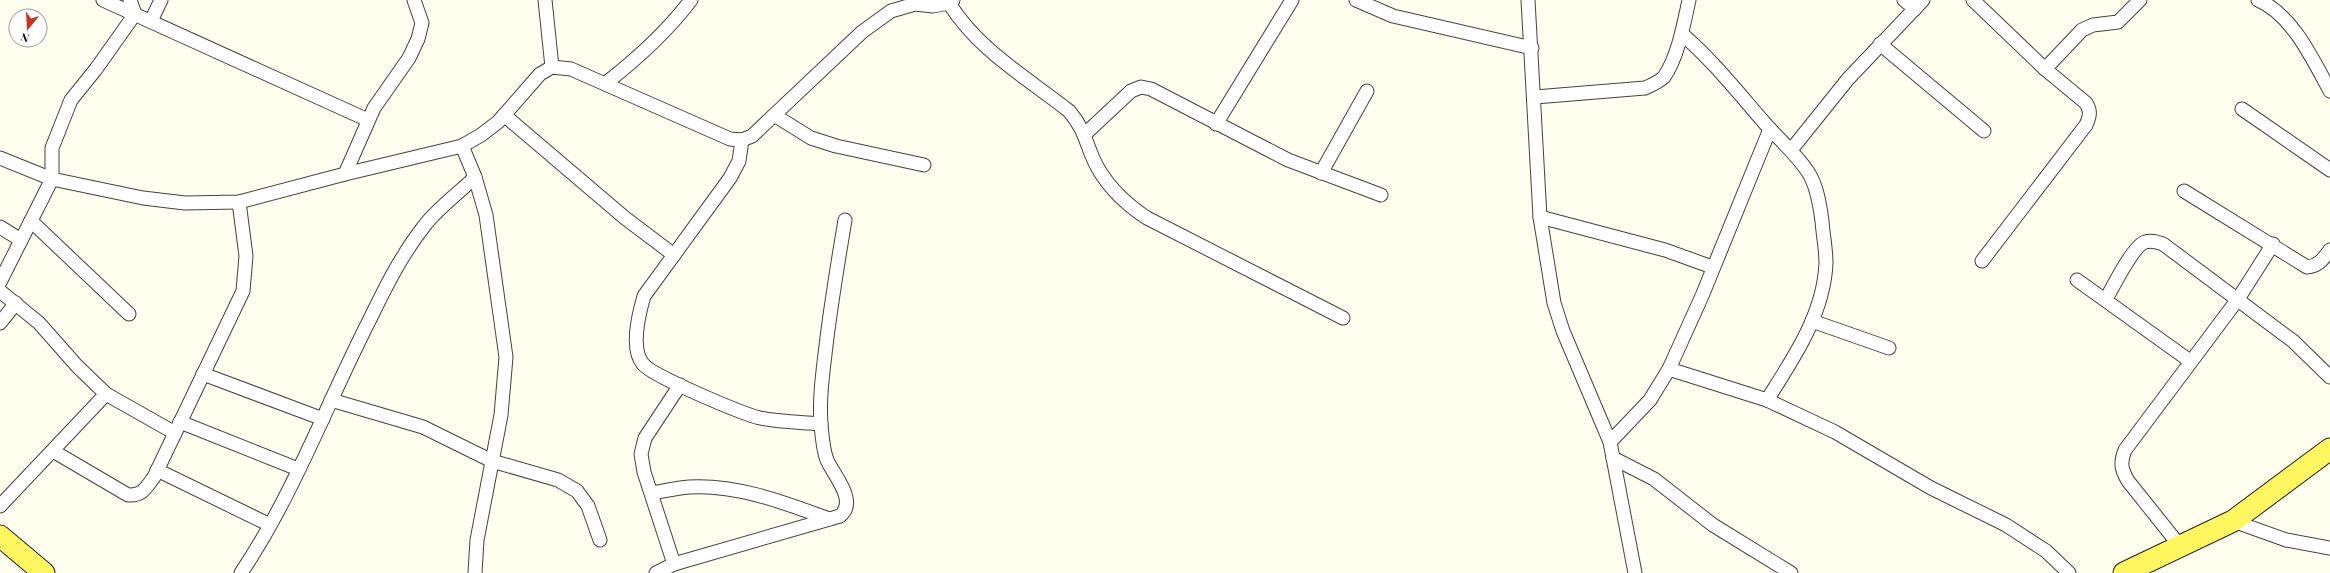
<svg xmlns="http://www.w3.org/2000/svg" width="2330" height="573" viewBox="0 0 2330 573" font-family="'Playfair Display',serif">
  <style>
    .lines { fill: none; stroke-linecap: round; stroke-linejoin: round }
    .minor-casing { stroke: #424242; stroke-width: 15 }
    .primary-casing { stroke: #202020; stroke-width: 23 }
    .minor { stroke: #fff; stroke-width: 13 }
    .primary { stroke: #fff660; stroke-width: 21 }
  </style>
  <rect width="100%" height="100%" fill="#fffff0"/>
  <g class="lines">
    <defs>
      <g id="minor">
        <polyline points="103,0 368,120"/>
        <polyline points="545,0 552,67"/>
        <polyline points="1356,0 1393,16 1532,48"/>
        <polyline points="1528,0 1540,217 1554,303 1563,331 1610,442 1635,573"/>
        <polyline points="1904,0 1915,9"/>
        <path d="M1973,0L2045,69L2086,103C2091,111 2090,116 2086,125L1982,261"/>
        <path d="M2258,0C2292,14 2313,60 2330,91"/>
        <path d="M949,3C978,50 1026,77 1069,111C1088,133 1086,149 1099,170C1111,190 1127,205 1147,218L1343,318"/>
        <polyline points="151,21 161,0"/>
        <path d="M1682,34C1712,60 1736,90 1762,120C1777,138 1795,152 1808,172C1817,185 1820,206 1822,221C1823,235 1826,249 1826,263C1824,314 1793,359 1767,400"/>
        <polyline points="1880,44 1984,131"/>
        <polyline points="2045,69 2082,30 2093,25 2118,22 2140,0"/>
        <path d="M606,83C638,58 666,33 691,0"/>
        <path d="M1535,97L1645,88C1652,85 1659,82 1664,77C1678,57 1684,23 1689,0"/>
        <polyline points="2242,109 2330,170"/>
        <polyline points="504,115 625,218 674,255"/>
        <polyline points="774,115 811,138 836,146 924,165"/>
        <polyline points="1216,124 1292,0"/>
        <polyline points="1085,134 1131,91 1141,87 1151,89 1288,160 1381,195"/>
        <path d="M742,140L739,161L730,178L644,296C639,313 630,349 643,364C652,376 743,414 760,418C779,422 801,422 821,424"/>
        <polyline points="462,146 475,177 486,215 506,357 501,415 477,540 475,573"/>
        <polyline points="1791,150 1848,79 1923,0"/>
        <polyline points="0,158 52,179 143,198 185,203 239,202 345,174 462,146 481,135 498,122 540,74 552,67 571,69 730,139 742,140 752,136 862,32 891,11 915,4 933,6 949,3 953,0"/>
        <polyline points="1321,173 1367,91"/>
        <polyline points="345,174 374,108 409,58 418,39 422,23 414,0"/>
        <path d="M2184,191L2307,267C2319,266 2323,259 2330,250"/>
        <polyline points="1540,217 1665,250 1712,267"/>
        <polyline points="31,221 129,314"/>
        <polyline points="0,227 21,240"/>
        <polyline points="2077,280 2190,361"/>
        <polyline points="0,282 52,179 52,148 71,100 96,69 135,14 130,0"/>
        <polyline points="0,291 39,323 77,366 106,394 175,433"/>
        <path d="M2106,299C2113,287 2133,246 2145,242C2152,240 2157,242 2163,244L2293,341L2330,377"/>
        <polyline points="1812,321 1889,348"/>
        <polyline points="0,323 16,303"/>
        <polyline points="1669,369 1767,400 1835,432 1931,488 2006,525 2046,551 2069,573"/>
        <polyline points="203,374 323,419"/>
        <polyline points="331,400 423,427 492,461 558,480 577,491 588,506 600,540"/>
        <polyline points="180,422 298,469"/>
        <polyline points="1610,442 1650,400 1669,369 1702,296 1770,129"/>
        <path d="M53,451L128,495C142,496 146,488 154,477L243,291L246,256L239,202"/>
        <polyline points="1613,458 1654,479 1713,525 1791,573"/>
        <polyline points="157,470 270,525"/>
        <path d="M652,493C664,491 677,488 689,487C737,484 785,503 829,519"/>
        <polyline points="0,506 106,394"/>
        <polyline points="2233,521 2286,540 2330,548"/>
        <path d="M2180,546L2128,481C2121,469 2120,463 2125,450L2238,299L2273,244"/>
        <polyline points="674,564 644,472 641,454 645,438 680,385"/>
        <path d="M241,573C294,494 327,403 370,319C386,286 402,254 425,225C438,208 459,193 475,177"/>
        <path d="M656,573L674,564L840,516C858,501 834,476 827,460C823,450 822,436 821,424C819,398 823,371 826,346C831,303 838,262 845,220"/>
      </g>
      <g id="primary">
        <polyline points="0,536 44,573"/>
        <polyline points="2124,573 2233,521 2330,449"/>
      </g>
    </defs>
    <use href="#minor" class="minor-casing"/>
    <use href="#primary" class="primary-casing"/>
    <use href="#minor" class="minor"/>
    <use href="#primary" class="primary"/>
  </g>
  <g transform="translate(28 28) rotate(198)"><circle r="19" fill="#ffffff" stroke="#9f9f9f"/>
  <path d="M0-3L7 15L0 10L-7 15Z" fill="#c9341c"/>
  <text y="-6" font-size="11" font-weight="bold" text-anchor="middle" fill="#0f0f0f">N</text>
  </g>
</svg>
